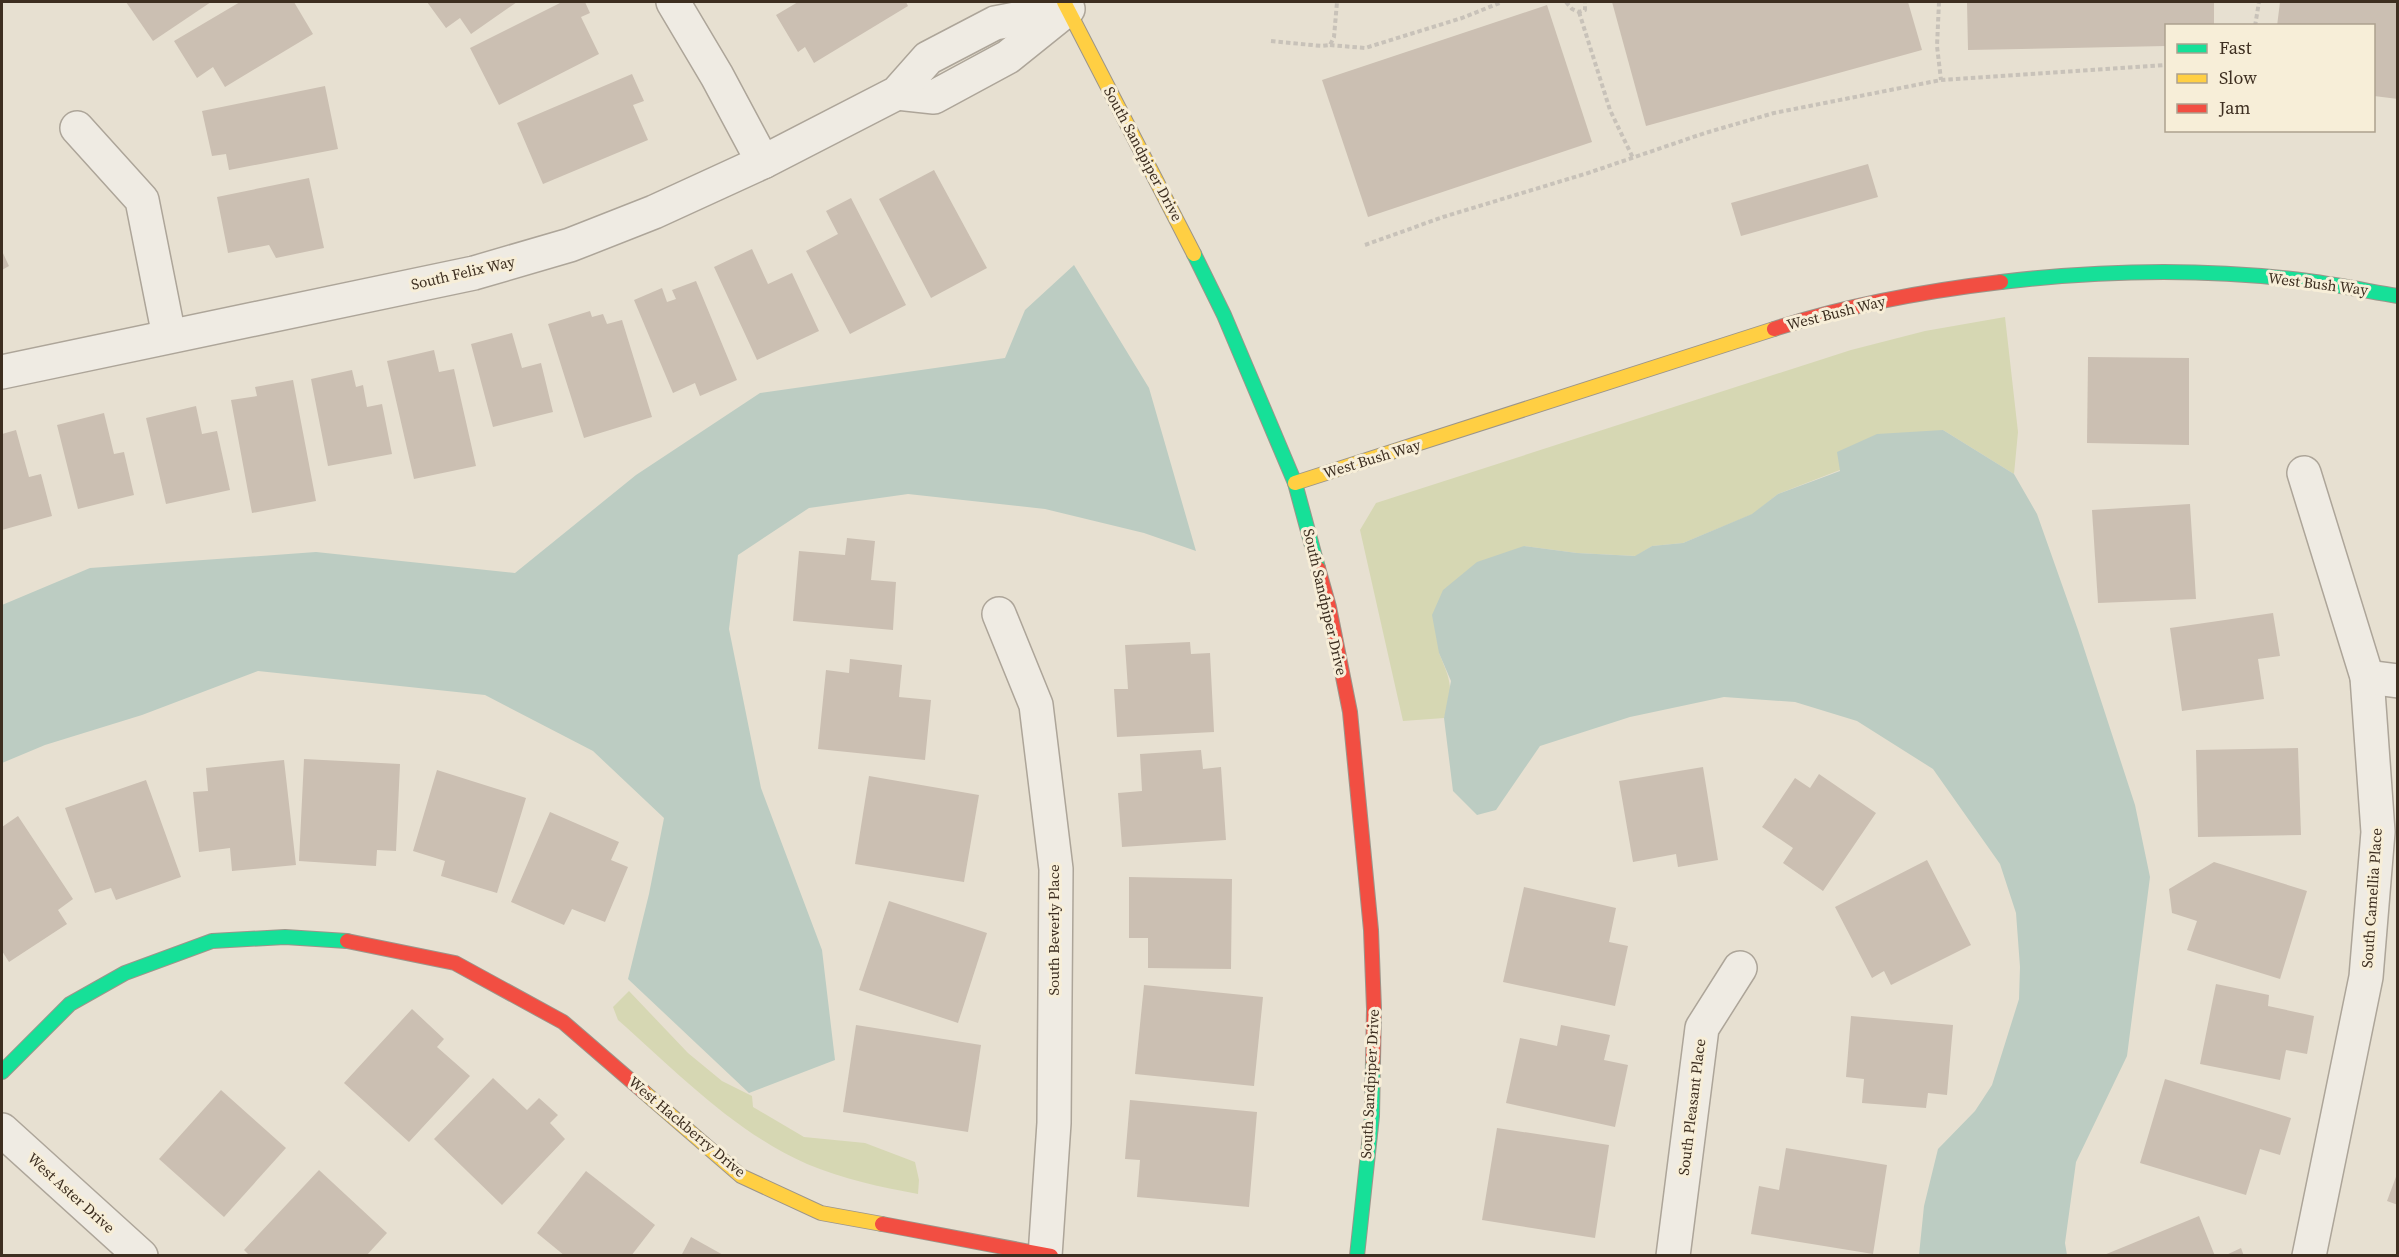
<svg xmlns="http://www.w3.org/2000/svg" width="2399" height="1257" viewBox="0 0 2399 1257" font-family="'Source Serif 4',serif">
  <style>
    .green { fill: #d6d7b3 }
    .water { fill: #bcccc2 }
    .building { fill: #cbbfb2 }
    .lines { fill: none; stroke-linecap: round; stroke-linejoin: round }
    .street-casing { stroke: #ada599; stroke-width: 36 }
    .fast-casing { stroke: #9c958a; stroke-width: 16 }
    .slow-casing { stroke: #9c958a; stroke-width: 16 }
    .jam-casing { stroke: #9c958a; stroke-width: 16 }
    .path { stroke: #c8c2b9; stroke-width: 4; stroke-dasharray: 4.5 3; stroke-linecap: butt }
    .street { stroke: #efebe3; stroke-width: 33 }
    .fast { stroke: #16e098; stroke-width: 14 }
    .slow { stroke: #ffcf43; stroke-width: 14 }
    .jam { stroke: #f24e42; stroke-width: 14 }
    .labels { text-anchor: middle; stroke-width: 6; stroke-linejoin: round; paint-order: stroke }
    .street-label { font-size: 15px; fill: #3d2e20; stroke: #f7eed8 }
  </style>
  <rect width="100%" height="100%" fill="#e7e0d1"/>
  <g class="green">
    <path d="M2005,317L2018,432L2014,474L1943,430L1778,494L1753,514L1683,543L1652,546L1636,556L1577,553L1524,546L1439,653C1451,682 1454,688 1444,718L1403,721L1360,530L1376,503L1851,350L1925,331Z"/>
    <path d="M629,991L688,1053L722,1081L752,1096L753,1107L804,1137L865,1143L915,1162L919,1180L918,1194C880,1187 843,1179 807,1164C734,1132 677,1072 618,1020L613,1007Z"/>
  </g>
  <g class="water">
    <polygon points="1074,265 1149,388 1196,551 1144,533 1045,509 908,494 809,508 738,555 729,629 761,788 822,950 835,1060 749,1093 628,979 649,894 664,818 593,751 485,695 258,671 142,715 45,745 2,763 2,605 90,568 316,552 515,573 636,475 760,393 1005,358 1025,310"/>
    <polygon points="1943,430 2014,474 2037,514 2078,630 2135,805 2150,877 2127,1056 2076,1162 2065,1243 2067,1255 1919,1255 1924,1206 1938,1149 1975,1111 1992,1085 2019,999 2020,967 2016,913 2000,864 1933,769 1857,721 1795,702 1724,697 1630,717 1540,746 1496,810 1477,815 1453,791 1444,718 1451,681 1439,653 1432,615 1443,590 1477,562 1524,546 1577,553 1635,556 1652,546 1683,543 1752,514 1778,494 1840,471 1837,452 1877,434"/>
  </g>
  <g class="building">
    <polygon points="126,2 211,2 153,41"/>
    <polygon points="240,2 294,2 313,34 225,87 213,67 197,78 174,41"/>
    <polygon points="427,2 517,2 471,34 460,18 446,28"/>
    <polygon points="562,2 585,2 590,13 581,17 599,54 499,105 470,48"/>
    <polygon points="798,2 906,2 908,6 814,63 805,47 798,52 776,15"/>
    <polygon points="1612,2 1908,2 1922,50 1646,126"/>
    <polygon points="1967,2 2214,2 2214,26 2166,26 2166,46 1968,50"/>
    <polygon points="2280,2 2398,2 2398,99 2374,96 2374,26 2277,26"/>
    <polygon points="1547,5 1592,142 1368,217 1322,80"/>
    <polygon points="632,74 644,101 633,105 648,140 543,184 517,123"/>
    <polygon points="325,86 338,149 229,170 226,154 212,156 202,111"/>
    <polygon points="1868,164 1878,197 1741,236 1731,203"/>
    <polygon points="934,170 987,268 931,298 879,199"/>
    <polygon points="309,178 324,248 276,258 269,245 228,253 217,197"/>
    <polygon points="851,198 906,305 850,334 806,251 838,234 826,211"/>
    <polygon points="752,249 768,284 792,273 819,331 757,360 714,267"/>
    <polygon points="2,251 9,266 2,270"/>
    <polygon points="696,281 737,380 700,396 695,383 673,393 634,300 662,288 667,302 676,299 672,290"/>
    <polygon points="590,311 592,317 603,314 607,324 622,320 652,417 584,438 548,324"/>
    <polygon points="512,333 522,368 541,363 553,412 493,427 471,344"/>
    <polygon points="434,350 439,372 454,369 476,466 414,479 387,361"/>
    <polygon points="2088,357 2189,358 2189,445 2087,443"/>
    <polygon points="352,370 356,387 363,385 367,407 382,404 392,454 328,466 311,379"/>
    <polygon points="293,380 316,501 252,513 231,400 257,396 255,387"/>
    <polygon points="196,406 202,434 217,431 230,490 166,504 146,418"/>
    <polygon points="104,413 114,454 124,452 134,495 78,509 57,425"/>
    <polygon points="16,430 29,477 41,474 52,516 2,530 2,434"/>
    <polygon points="2190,504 2196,599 2098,603 2092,510"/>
    <polygon points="847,538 875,541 871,580 896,582 893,630 793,621 799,551 845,555"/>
    <polygon points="2273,613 2280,656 2258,659 2264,699 2182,711 2170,628"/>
    <polygon points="1190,642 1191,654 1210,653 1214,732 1117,737 1114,689 1128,689 1125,645"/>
    <polygon points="850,659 902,665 899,697 931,700 925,760 818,749 826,670 849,673"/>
    <polygon points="2298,748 2301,835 2198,837 2196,750"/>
    <polygon points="1201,750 1203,769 1221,767 1226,840 1122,847 1118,793 1142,791 1140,754"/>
    <polygon points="304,759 400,764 396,851 377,850 376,866 299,861"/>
    <polygon points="284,760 296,865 232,871 230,848 199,852 193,792 208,791 206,768"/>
    <polygon points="1703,767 1718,860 1678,867 1676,854 1633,862 1619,781"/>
    <polygon points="437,770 526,798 497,893 441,876 445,861 413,851"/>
    <polygon points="1819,774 1876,813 1823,891 1783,863 1793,848 1762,827 1795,778 1810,788"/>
    <polygon points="869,776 979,795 964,882 855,864"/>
    <polygon points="146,780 181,877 116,900 111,888 95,893 65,808"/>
    <polygon points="550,812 619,842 611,860 628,867 605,922 572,909 564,925 511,902"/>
    <polygon points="18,816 73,899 58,910 67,924 9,962 2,951 2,827"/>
    <polygon points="1927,860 1971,945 1891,985 1884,971 1872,978 1835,907"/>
    <polygon points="2214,862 2307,891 2280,979 2187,950 2197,921 2172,913 2169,889"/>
    <polygon points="1129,877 1232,879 1231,969 1148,968 1148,938 1129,938"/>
    <polygon points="1524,887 1616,908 1609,942 1628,946 1615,1006 1503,982"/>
    <polygon points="889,901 987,933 958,1023 859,990"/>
    <polygon points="2216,984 2269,995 2268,1006 2314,1016 2307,1054 2286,1050 2280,1080 2200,1064"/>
    <polygon points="1144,985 1263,997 1254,1086 1135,1074"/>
    <polygon points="412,1009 444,1039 437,1047 470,1076 409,1142 344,1083"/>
    <polygon points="1851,1016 1953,1025 1947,1095 1928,1093 1926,1108 1862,1103 1864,1079 1846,1077"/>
    <polygon points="856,1025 981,1045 968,1132 843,1112"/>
    <polygon points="1561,1025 1610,1035 1604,1060 1628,1065 1615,1127 1506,1103 1520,1038 1557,1046"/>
    <polygon points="493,1078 527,1110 539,1098 558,1115 550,1123 565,1139 502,1205 434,1139"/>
    <polygon points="2165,1079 2291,1118 2280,1155 2260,1149 2246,1195 2140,1163"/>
    <polygon points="221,1090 286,1148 224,1217 159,1159"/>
    <polygon points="1130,1100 1257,1112 1249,1207 1137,1197 1140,1160 1125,1159"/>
    <polygon points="1497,1128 1609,1145 1595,1238 1482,1220"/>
    <polygon points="1786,1148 1887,1165 1873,1254 1751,1234 1759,1186 1779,1190"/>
    <polygon points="319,1170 387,1233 366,1256 250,1256 244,1250"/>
    <polygon points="586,1171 655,1225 631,1256 565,1256 537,1233"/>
    <polygon points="2397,1174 2398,1174 2398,1205 2387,1201"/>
    <polygon points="2199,1216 2215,1256 2104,1256 2104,1255"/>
    <polygon points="691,1237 725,1256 681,1256"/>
    <polygon points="2241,1248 2244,1256 2224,1256"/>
  </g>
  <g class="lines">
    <defs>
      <g id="street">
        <polyline points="673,2 717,76 763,162"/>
        <polyline points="897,93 934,97 1008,57 1064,12"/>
        <polyline points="77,128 142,200 169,336"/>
        <polyline points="2,372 474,273 570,245 654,212 763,162 897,93 928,58 995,23 1068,9"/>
        <polyline points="2304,473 2367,677 2378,832 2366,977 2309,1256"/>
        <polyline points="999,614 1036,705 1056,869 1054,1123 1045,1256"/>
        <polyline points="2367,677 2398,681"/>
        <polyline points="2,1130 141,1256"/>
        <polyline points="1673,1256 1702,1028 1740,968"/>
      </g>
      <g id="fast">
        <polyline points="1194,254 1224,315 1295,483 1318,568"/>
        <path d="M2001,282C2101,270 2208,268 2308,281C2338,285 2368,291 2398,296"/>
        <polyline points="2,1072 70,1004 125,973 212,941 285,937 347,941"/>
        <polyline points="1357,1256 1372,1116 1373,1061"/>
      </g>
      <g id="slow">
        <polyline points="1064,2 1194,254"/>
        <polyline points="1295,483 1774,329"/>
        <polyline points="644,1092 741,1176 821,1213 882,1224"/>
      </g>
      <g id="jam">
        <path d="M1774,329C1848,305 1925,291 2001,282"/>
        <polyline points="1318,568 1329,607 1350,712 1371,930 1374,1009 1373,1061"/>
        <polyline points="347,941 455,963 563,1022 644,1092"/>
        <polyline points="882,1224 1051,1256"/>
      </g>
    </defs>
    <use href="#street" class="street-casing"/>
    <use href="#fast" class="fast-casing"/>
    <use href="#slow" class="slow-casing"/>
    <use href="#jam" class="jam-casing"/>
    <g class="path">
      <polyline points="1566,2 1572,9 1579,12 1585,10 1585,2"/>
      <polyline points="1939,2 1937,46 1941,80"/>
      <polyline points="1579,12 1610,110 1633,158"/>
      <polyline points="2255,26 2259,2"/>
      <polyline points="1271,41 1322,46 1330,45 1334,37 1337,2"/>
      <polyline points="1330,45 1365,48 1462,18 1502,2"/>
      <polyline points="1365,245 1443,217 1588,173 1705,133 1774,113 1941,80 2166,65"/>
    </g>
    <use href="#street" class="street"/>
    <use href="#fast" class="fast"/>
    <use href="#slow" class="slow"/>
    <use href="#jam" class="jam"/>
  </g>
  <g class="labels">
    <g class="street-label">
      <text transform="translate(1143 154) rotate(62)" y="5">South Sandpiper Drive</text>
      <text transform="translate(463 273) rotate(-13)" y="5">South Felix Way</text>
      <text transform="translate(2318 284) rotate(7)" y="5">West Bush Way</text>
      <text transform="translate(1836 313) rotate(-14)" y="5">West Bush Way</text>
      <text transform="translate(1372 459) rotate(-17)" y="5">West Bush Way</text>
      <text transform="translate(1325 602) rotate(77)" y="5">South Sandpiper Drive</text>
      <text transform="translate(2372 898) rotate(-86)" y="5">South Camellia Place</text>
      <text transform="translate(1054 930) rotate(-90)" y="5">South Beverly Place</text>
      <text transform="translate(1370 1084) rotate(-87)" y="5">South Sandpiper Drive</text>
      <text transform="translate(1692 1107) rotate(-83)" y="5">South Pleasant Place</text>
      <text transform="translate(687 1127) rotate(40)" y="5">West Hackberry Drive</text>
      <text transform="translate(71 1193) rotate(42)" y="5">West Aster Drive</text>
    </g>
  </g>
  <rect width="2399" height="1257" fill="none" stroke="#3d2e20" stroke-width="6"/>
  <rect x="2165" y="24" width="210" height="108" fill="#f7eed8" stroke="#ada18e" stroke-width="1.5"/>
  <rect x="2177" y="44" width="30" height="9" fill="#16e098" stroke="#ada18e" stroke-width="1.5"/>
  <text x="2219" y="54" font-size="18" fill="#3d2e20">Fast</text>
  <rect x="2177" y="74" width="30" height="9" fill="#ffcf43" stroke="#ada18e" stroke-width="1.5"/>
  <text x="2219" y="84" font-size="18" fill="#3d2e20">Slow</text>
  <rect x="2177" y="104" width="30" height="9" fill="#f24e42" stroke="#ada18e" stroke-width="1.5"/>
  <text x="2219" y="114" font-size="18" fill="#3d2e20">Jam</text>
</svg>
